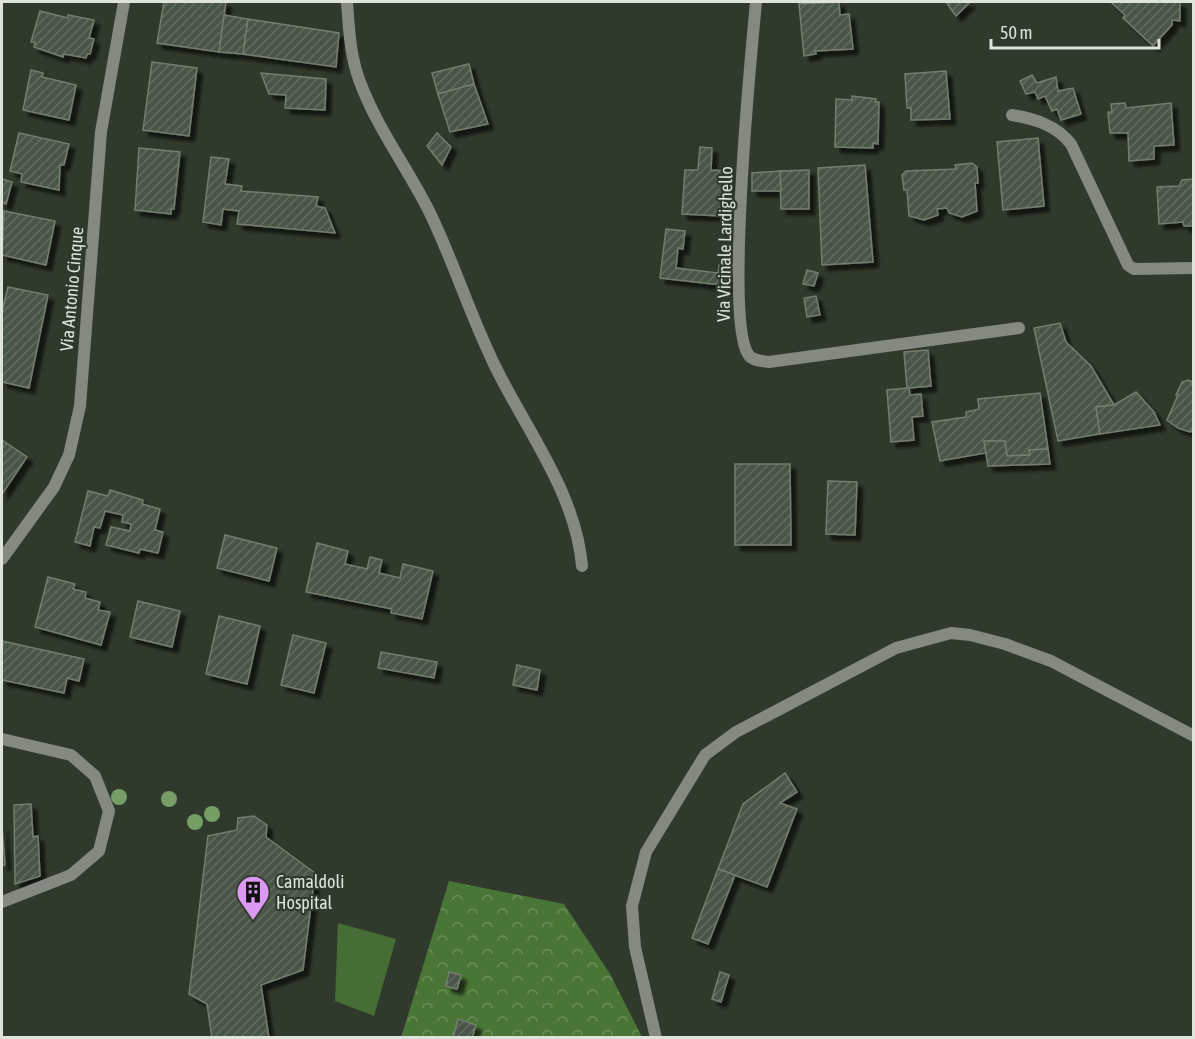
<svg xmlns="http://www.w3.org/2000/svg" width="1195" height="1039" viewBox="0 0 1195 1039" font-family="'Asap Condensed',sans-serif">
  <style>
    .forest { fill: url(#forest-crowns) }
    .park { fill: #466d35 }
    .building { fill: url(#building-hatch); stroke: #737e6f; stroke-width: 1.5; filter: url(#shadow) }
    .lines { fill: none; stroke-linecap: round; stroke-linejoin: round }
    .street { stroke: #848982; stroke-width: 12 }
    .tree { fill: #769e66 }
    .labels { text-anchor: middle; stroke-width: 4.5; stroke-linejoin: round; paint-order: stroke }
    .street-label { font-size: 18px; fill: #dee4dc; stroke: #303a2c }
    .poi-label { font-size: 18px; fill: #dee4dc; stroke: #303a2c; text-anchor: start }
  </style>
  <defs>
    <pattern id="forest-crowns" width="20" height="18" patternUnits="userSpaceOnUse" patternTransform="scale(1.5)"><rect width="20" height="18" fill="#497536"/><path d="M2 6a3 3 0 1 1 6 0M12 15a3 3 0 1 1 6 0" fill="none" stroke="#6b8f5c"/></pattern>
    <pattern id="building-hatch" width="6" height="6" patternUnits="userSpaceOnUse" patternTransform="scale(1.5)"><rect width="6" height="6" fill="#4a5446"/><path d="M-1 1l2-2M0 6l6-6M5 7l2-2" fill="none" stroke="#646c60"/></pattern>
    <filter id="shadow"><feDropShadow dx="5.5" dy="5.5" stdDeviation="1.5" flood-color="#0009"/></filter>
  </defs>
  <rect width="100%" height="100%" fill="#303a2c"/>
  <polygon class="forest" points="449,881 564,904 610,974 642,1037 401,1038"/>
  <polygon class="park" points="338,923 396,939 374,1016 335,1001"/>
  <g class="building">
    <polygon points="164,2 226,2 219,52 157,43"/>
    <polygon points="839,2 840,15 849,14 853,49 815,51 816,54 804,56 799,4"/>
    <polygon points="946,2 970,2 956,16"/>
    <polygon points="1111,2 1180,2 1180,21 1172,20 1172,25 1153,46 1123,18 1125,15"/>
    <polygon points="40,11 68,18 68,15 94,20 89,38 94,39 90,54 87,54 86,58 64,54 63,57 34,47 35,42 31,42"/>
    <polygon points="224,15 248,19 243,54 219,52"/>
    <polygon points="248,19 339,33 336,67 243,54"/>
    <polygon points="152,62 197,68 189,136 143,130"/>
    <polygon points="469,64 474,84 438,94 432,73"/>
    <polygon points="31,70 43,73 42,77 76,85 69,120 23,110"/>
    <polygon points="946,71 950,119 911,120 911,108 907,108 905,74"/>
    <polygon points="261,73 326,79 325,110 285,108 286,95 269,94"/>
    <polygon points="1032,75 1037,83 1056,77 1058,91 1073,88 1081,114 1061,120 1057,109 1052,111 1045,96 1038,99 1035,92 1026,94 1020,81"/>
    <polygon points="474,84 488,124 450,132 438,94"/>
    <polygon points="852,96 876,99 875,102 879,102 878,144 873,143 873,148 835,147 836,99 852,100"/>
    <polygon points="1125,103 1126,108 1171,103 1174,145 1154,146 1154,159 1129,161 1128,133 1110,133 1108,112 1112,112 1111,104"/>
    <polygon points="19,133 69,144 64,165 60,165 59,190 21,182 22,174 10,171"/>
    <polygon points="437,133 451,147 442,165 427,146"/>
    <polygon points="1038,138 1044,206 1003,210 997,142"/>
    <polygon points="700,147 712,148 711,170 728,171 727,182 723,187 721,216 682,214 685,170 698,170"/>
    <polygon points="139,148 180,152 174,209 171,209 171,214 135,210"/>
    <polygon points="211,157 229,159 225,184 242,186 241,191 318,197 316,206 325,208 335,233 237,224 239,211 223,209 221,225 203,222"/>
    <polygon points="972,163 977,167 978,183 975,183 977,211 962,217 949,213 947,208 937,209 938,215 924,220 909,216 907,190 904,190 902,175 906,171 956,169 955,165"/>
    <polygon points="865,165 873,262 822,265 818,168"/>
    <polygon points="809,170 809,209 781,209 780,171"/>
    <polygon points="780,171 781,191 752,191 752,173"/>
    <polygon points="2,179 12,182 6,204 2,203"/>
    <polygon points="1194,179 1194,226 1184,226 1183,222 1159,224 1157,187 1179,186 1182,180"/>
    <polygon points="4,211 55,221 46,265 2,255"/>
    <polygon points="666,229 685,231 683,249 678,248 676,268 718,273 720,261 733,262 730,286 660,278"/>
    <polygon points="807,270 818,273 814,286 803,284"/>
    <polygon points="8,287 48,295 29,388 2,382 2,311"/>
    <polygon points="816,296 820,315 807,317 804,298"/>
    <polygon points="1060,323 1066,342 1091,366 1114,405 1096,407 1100,434 1058,441 1034,328"/>
    <polygon points="928,350 931,386 909,388 910,395 921,394 923,416 912,417 914,440 891,442 887,390 907,388 904,352"/>
    <polygon points="1188,380 1194,383 1194,430 1190,432 1178,428 1167,420 1178,395 1176,395 1182,382"/>
    <polygon points="1136,392 1154,412 1160,425 1100,434 1096,407 1114,405"/>
    <polygon points="1040,393 1048,449 1029,450 1030,455 1007,456 1005,441 984,441 986,453 940,461 932,422 966,417 966,412 979,409 978,399"/>
    <polygon points="2,440 27,457 2,494"/>
    <polygon points="984,441 1005,441 1007,456 1030,455 1029,450 1048,449 1050,464 988,466"/>
    <polygon points="735,464 790,464 791,545 735,545"/>
    <polygon points="828,481 857,482 855,535 826,534"/>
    <polygon points="110,490 143,500 142,504 160,509 155,530 163,532 158,553 140,549 139,553 106,545 111,527 130,531 131,524 122,522 123,515 105,511 100,528 94,527 90,546 75,542 88,491 108,496"/>
    <polygon points="225,535 277,548 269,581 217,568"/>
    <polygon points="317,543 348,551 345,564 367,569 370,557 382,560 379,573 400,578 403,564 433,571 422,619 391,613 392,609 306,592"/>
    <polygon points="48,577 75,584 73,589 86,592 85,598 100,602 98,610 110,612 101,645 35,627"/>
    <polygon points="138,601 180,611 172,647 130,637"/>
    <polygon points="219,616 260,626 247,684 206,674"/>
    <polygon points="293,635 326,643 314,693 281,685"/>
    <polygon points="2,641 84,659 79,681 67,678 64,693 2,680"/>
    <polygon points="381,652 437,662 434,678 378,668"/>
    <polygon points="517,665 540,670 537,690 513,685"/>
    <polygon points="785,773 797,792 780,803 797,809 767,887 718,869 743,804"/>
    <polygon points="31,804 33,837 38,836 40,876 15,884 14,805"/>
    <polygon points="254,816 267,825 266,837 315,873 303,970 261,985 269,1038 212,1038 207,1004 189,994 208,836 237,830 238,818"/>
    <polygon points="2,826 5,865 2,865"/>
    <polygon points="718,869 735,875 708,944 692,938"/>
    <polygon points="449,972 461,975 457,989 446,986"/>
    <polygon points="720,972 729,975 721,1002 712,999"/>
    <polygon points="458,1019 476,1025 472,1038 453,1038"/>
  </g>
  <g class="lines">
    <g class="street">
      <path d="M347,2C349,29 350,56 360,82C377,128 407,167 429,211C455,264 472,322 499,374C530,435 576,496 582,566"/>
      <path d="M756,2C751,55 725,320 748,354C752,361 761,361 769,362L1019,328"/>
      <path d="M1012,115C1035,119 1056,125 1071,144L1128,265L1134,269L1194,268"/>
      <polyline points="2,559 54,487 69,455 80,406 101,132 124,2"/>
      <polyline points="2,739 71,755 95,776 109,811 99,851 71,875 2,902"/>
      <polyline points="656,1038 635,947 632,906 646,852 705,755 736,732 896,648 951,633 970,635 1005,644 1051,661 1194,736"/>
    </g>
  </g>
  <g class="tree">
    <circle cx="119" cy="797" r="8"/>
    <circle cx="169" cy="799" r="8"/>
    <circle cx="212" cy="814" r="8"/>
    <circle cx="195" cy="822" r="8"/>
  </g>
  <defs>
    <symbol id="building-pin" viewBox="-11 -11 22 30"><path d="M0 17L-7.5 6A9.5 9.5 0 1 1 7.5 6Z" fill="#dc99f4" stroke="#303a2c"/><path d="M-4-6H4V6H1V3H-1V6H-4ZM-2.5-4.3h1.7v1.8h-1.7ZM.8-4.3h1.7v1.8H.8ZM-2.5-1h1.7V.8h-1.7ZM.8-1h1.7V.8H.8Z" fill="#111"/></symbol>
  </defs>
  <g fill-rule="evenodd">
    <use href="#building-pin" x="234" y="873" width="38" height="52"/>
  </g>
  <g class="labels">
    <g class="street-label">
      <text transform="translate(725 244) rotate(-89)" y="6">Via Vicinale Lardighello</text>
      <text transform="translate(72 289) rotate(-85)" y="6">Via Antonio Cinque</text>
    </g>
    <g class="poi-label">
      <text x="276" y="888">Camaldoli<tspan x="276" dy="21">Hospital</tspan></text>
    </g>
  </g>
  <rect width="1195" height="1039" fill="none" stroke="#dee4dc" stroke-width="6"/>
  <path d="M991 39v9h168v-9" fill="none" stroke="#dee4dc" stroke-width="3"/>
  <text x="1000" y="39" font-size="18" fill="#dee4dc" stroke="#303a2c" stroke-width="4.5" paint-order="stroke">50 m</text>
</svg>
